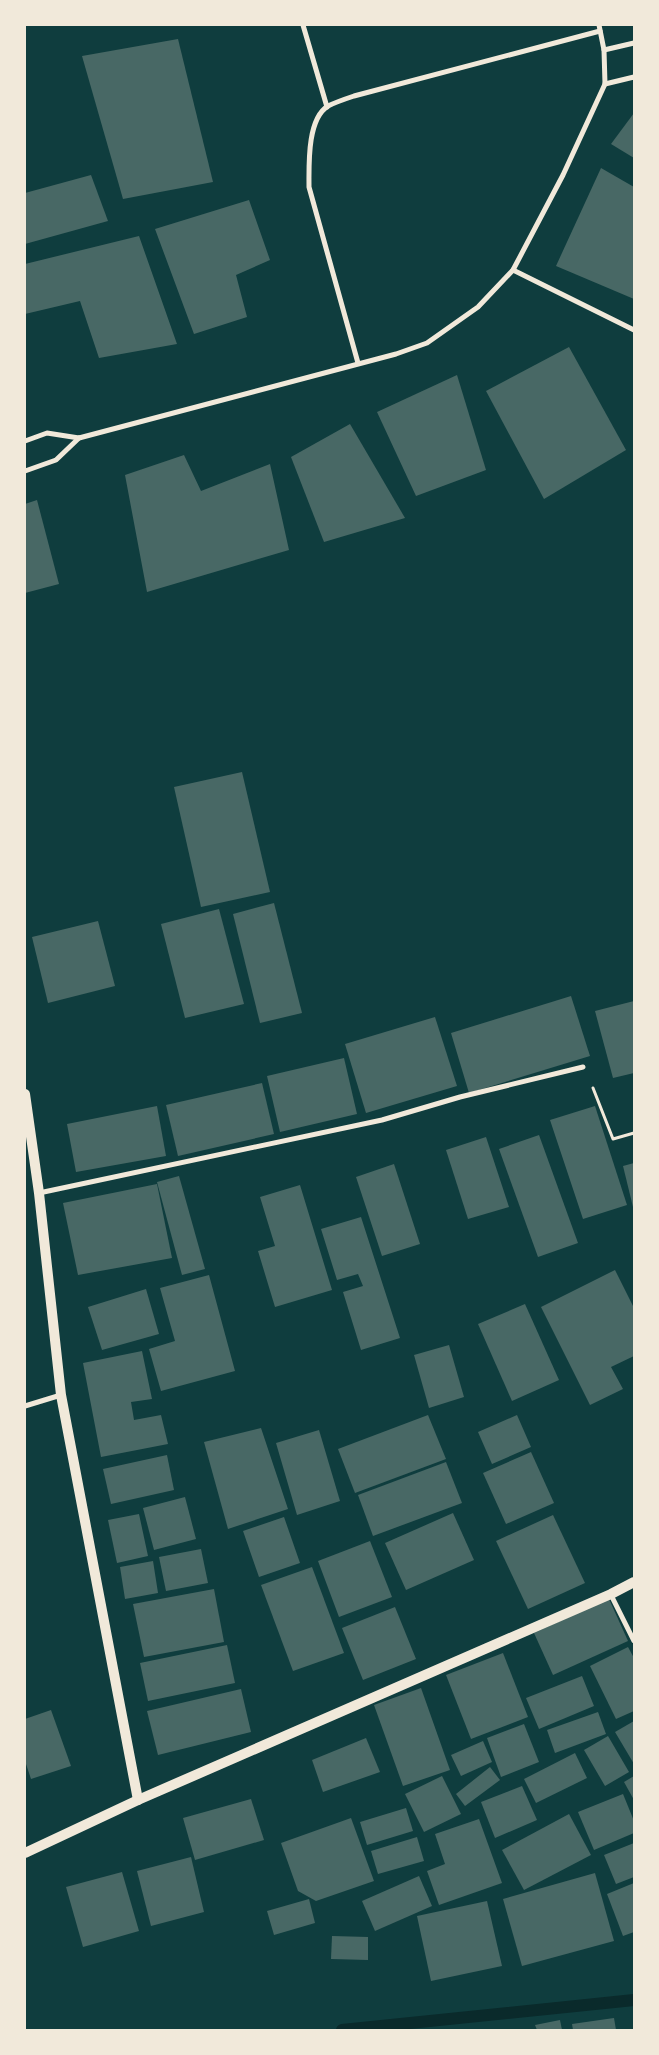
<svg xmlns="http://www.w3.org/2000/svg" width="659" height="2055" viewBox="0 0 659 2055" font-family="'Nunito Sans',sans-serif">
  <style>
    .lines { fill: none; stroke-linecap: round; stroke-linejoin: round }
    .stream { stroke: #0a2a2b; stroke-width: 12 }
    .building { fill: #486865 }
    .path { stroke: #f1e9da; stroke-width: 3 }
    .minor { stroke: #f1e9da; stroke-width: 5 }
    .secondary { stroke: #f1e9da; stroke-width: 10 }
  </style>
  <rect width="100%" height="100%" fill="#0f3d3e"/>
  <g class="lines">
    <polyline class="stream" points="342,2030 634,2000"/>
  </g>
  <g class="building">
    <polygon points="178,39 213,182 123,199 82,56"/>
    <polygon points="634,113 634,158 611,144"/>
    <polygon points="601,168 634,187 634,299 556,266"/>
    <polygon points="91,175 108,221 25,244 25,193"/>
    <polygon points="249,200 270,260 236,275 247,317 194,334 155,229"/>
    <polygon points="139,236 177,344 99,358 80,301 25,314 25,264"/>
    <polygon points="569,347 626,450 544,499 486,391"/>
    <polygon points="457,375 486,470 416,496 377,412"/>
    <polygon points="350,424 405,518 324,542 291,457"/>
    <polygon points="184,455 201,491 270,464 289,550 147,592 125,475"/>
    <polygon points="37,500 59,584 25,593 25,504"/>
    <polygon points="242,772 270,892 201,907 174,787"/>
    <polygon points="274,903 302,1013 260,1023 233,914"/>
    <polygon points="219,909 244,1004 185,1018 161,924"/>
    <polygon points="98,921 115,986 48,1003 32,937"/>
    <polygon points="571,996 590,1056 469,1093 451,1033"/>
    <polygon points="634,1001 634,1073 613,1078 595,1011"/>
    <polygon points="435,1017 457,1086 366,1113 345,1044"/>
    <polygon points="344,1058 357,1114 280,1132 267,1076"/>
    <polygon points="262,1083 274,1134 178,1156 166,1105"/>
    <polygon points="157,1106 166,1156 76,1172 67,1124"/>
    <polygon points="595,1106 627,1205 583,1219 550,1120"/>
    <polygon points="539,1135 578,1243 538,1257 499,1149"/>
    <polygon points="486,1137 509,1207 468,1219 446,1150"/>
    <polygon points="634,1163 634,1207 633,1207 623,1166"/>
    <polygon points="394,1164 420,1244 382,1256 356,1177"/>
    <polygon points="179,1176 205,1269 182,1275 157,1182"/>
    <polygon points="157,1184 172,1258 78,1275 63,1203"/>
    <polygon points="300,1185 332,1290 275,1307 258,1251 275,1246 260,1197"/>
    <polygon points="361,1217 400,1338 361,1350 343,1292 363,1286 358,1274 337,1280 321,1229"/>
    <polygon points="615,1270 634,1308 634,1356 611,1367 623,1389 590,1405 541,1307"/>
    <polygon points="209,1275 235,1371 161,1391 149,1349 175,1341 160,1288"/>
    <polygon points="146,1289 159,1334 102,1350 88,1307"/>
    <polygon points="525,1304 559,1380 512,1401 478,1324"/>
    <polygon points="449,1345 464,1397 429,1408 414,1355"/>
    <polygon points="142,1351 152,1399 131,1402 134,1420 161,1415 168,1444 101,1457 83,1363"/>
    <polygon points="428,1415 446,1459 355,1493 338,1449"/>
    <polygon points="517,1415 531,1447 492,1464 478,1432"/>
    <polygon points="261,1428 288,1509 228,1529 204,1442"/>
    <polygon points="319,1430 340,1501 297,1515 276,1443"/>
    <polygon points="531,1452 554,1503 506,1524 483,1473"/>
    <polygon points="167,1455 174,1490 111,1504 103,1469"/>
    <polygon points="446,1462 462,1503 373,1536 358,1495"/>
    <polygon points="185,1497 196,1539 154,1550 143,1508"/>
    <polygon points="453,1513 474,1560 406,1590 385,1543"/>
    <polygon points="139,1514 148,1556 117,1563 108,1520"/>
    <polygon points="553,1515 585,1583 528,1609 496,1541"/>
    <polygon points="284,1517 300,1563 259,1577 243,1531"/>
    <polygon points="370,1541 392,1597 339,1617 318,1561"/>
    <polygon points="201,1549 208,1583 166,1591 159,1557"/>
    <polygon points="153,1561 158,1593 125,1599 120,1567"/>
    <polygon points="312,1567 344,1653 293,1671 261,1585"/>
    <polygon points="214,1589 224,1642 144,1657 133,1604"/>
    <polygon points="609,1599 628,1641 553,1675 534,1633"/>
    <polygon points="395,1607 416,1659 363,1680 342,1628"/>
    <polygon points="227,1645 235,1683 148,1701 140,1663"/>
    <polygon points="628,1647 634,1658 634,1711 616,1719 590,1666"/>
    <polygon points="503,1653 528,1717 471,1739 446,1675"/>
    <polygon points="582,1676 594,1706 539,1729 526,1698"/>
    <polygon points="421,1688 450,1770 403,1786 374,1705"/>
    <polygon points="241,1689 251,1732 158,1755 147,1711"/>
    <polygon points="51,1710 71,1766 31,1779 25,1761 25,1719"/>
    <polygon points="598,1712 606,1734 555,1753 547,1730"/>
    <polygon points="634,1721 634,1764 615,1732"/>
    <polygon points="524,1724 539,1762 501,1777 487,1738"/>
    <polygon points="608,1736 629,1772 605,1786 584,1750"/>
    <polygon points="366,1738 380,1772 323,1792 312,1760"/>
    <polygon points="483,1741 492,1762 461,1776 451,1755"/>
    <polygon points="575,1753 587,1778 536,1803 524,1779"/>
    <polygon points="490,1767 500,1780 465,1806 456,1794"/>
    <polygon points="442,1776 461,1814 424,1832 405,1794"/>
    <polygon points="634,1776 634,1800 624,1782"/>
    <polygon points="522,1786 537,1820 495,1838 481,1802"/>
    <polygon points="623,1794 634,1821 634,1833 594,1850 578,1812"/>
    <polygon points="251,1799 264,1840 195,1860 183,1818"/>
    <polygon points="406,1808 413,1831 367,1845 360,1822"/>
    <polygon points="569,1814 591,1855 524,1890 502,1850"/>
    <polygon points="351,1818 374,1881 316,1901 298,1891 281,1843"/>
    <polygon points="479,1819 502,1883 439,1905 427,1871 445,1864 435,1834"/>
    <polygon points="417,1837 424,1861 378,1874 371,1851"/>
    <polygon points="634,1843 634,1877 616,1884 604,1855"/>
    <polygon points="191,1857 204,1912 151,1926 137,1871"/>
    <polygon points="122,1872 139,1931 83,1947 66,1887"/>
    <polygon points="595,1873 614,1941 522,1966 503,1899"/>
    <polygon points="419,1876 432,1906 375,1931 362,1901"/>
    <polygon points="634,1883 634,1932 623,1936 607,1894"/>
    <polygon points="309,1899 315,1923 274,1935 267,1911"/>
    <polygon points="487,1901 502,1966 431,1981 417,1916"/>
    <polygon points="332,1936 368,1937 368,1960 331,1959"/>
    <polygon points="614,2018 616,2030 573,2030 572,2024"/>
    <polygon points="560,2020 562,2030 537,2030 535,2025"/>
  </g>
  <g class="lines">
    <polyline class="path" points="593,1088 613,1139 634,1133"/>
    <g class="minor">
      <polyline points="303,25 327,107"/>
      <polyline points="604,50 634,43"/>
      <polyline points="605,84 634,77"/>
      <polyline points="513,270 634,330"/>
      <path d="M358,363L309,187C309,165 307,119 328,106C336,102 345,99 354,96L600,31"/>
      <polyline points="25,441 47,433 79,438 396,354 427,343 478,307 513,270 563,175 605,84 604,50 599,25"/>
      <polyline points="25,471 56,460 79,438"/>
      <polyline points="39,1193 382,1120 460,1097 583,1067"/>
      <polyline points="25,1406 61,1395"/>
      <polyline points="611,1595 634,1641"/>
    </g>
    <g class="secondary">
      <polyline points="25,1094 39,1193 61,1395 138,1800"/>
      <polyline points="25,1853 138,1800 611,1594 634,1582"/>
    </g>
  </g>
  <rect width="659" height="2055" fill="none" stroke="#f1e9da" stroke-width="52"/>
</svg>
